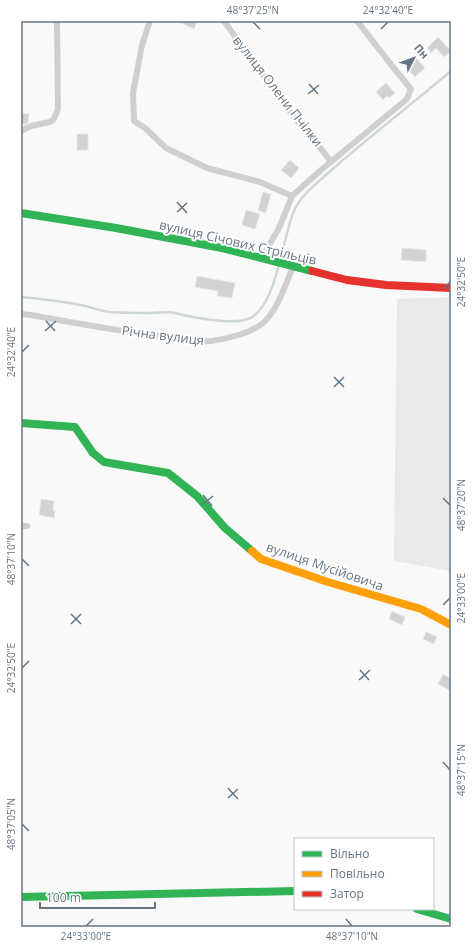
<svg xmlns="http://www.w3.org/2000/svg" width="472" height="948" viewBox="0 0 472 948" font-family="'Open Sans',sans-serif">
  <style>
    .built { fill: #e8e9e9 }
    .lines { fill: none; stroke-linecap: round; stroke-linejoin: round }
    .stream { stroke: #ced6d9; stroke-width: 2.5 }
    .building { fill: #d0d2d3; stroke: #e8e8e8 }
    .street { stroke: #cecfd0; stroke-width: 6 }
    .fast { stroke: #30b455; stroke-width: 8 }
    .slow { stroke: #ff9f0a; stroke-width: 8 }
    .jam { stroke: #e5322d; stroke-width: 8 }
    .ticks { fill: none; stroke: #657683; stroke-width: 1.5 }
    .labels { text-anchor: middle; stroke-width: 4; stroke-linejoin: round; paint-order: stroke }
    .street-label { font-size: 13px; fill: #657683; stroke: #fff }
    .neatline { fill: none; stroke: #657683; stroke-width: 1.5 }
    .ticks-label { font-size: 10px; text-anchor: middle; fill: #657683 }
  </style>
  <rect width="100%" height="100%" fill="#f9f9f9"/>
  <polygon class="built" points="451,297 451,571 394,561 397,299"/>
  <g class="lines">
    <path class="stream" d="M21,297C41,299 61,301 81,305C91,307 100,311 110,312C124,313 138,313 152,313C158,313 164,312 170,312C176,313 182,315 188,316C203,319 234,324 248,319C277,308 282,238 294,211C301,194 322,179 335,167C373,134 413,103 451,71"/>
  </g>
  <g class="building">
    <polygon points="177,21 197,21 194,29"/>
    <polygon points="438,37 451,51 444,57 436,48 431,53 427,48"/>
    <polygon points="415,57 425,68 415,77 405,66"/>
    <polygon points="386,83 395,93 389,98 387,96 383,100 376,92"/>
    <polygon points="21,113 29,114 28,123 25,124 21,124"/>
    <rect x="77" y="134" width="11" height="16"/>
    <polygon points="290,160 299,168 291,178 281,170"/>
    <polygon points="263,192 271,194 266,213 258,210"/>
    <polygon points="246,210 260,214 255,229 242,225"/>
    <polygon points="402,248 426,250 426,262 401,260"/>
    <polygon points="197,276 235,283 232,298 217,296 218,291 195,287"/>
    <polygon points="41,499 54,501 53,510 55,511 54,518 39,515"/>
    <polygon points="392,611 405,617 402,625 389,619"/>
    <polygon points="426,632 437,637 434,644 423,639"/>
    <polygon points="443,674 451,679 451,691 438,684"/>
  </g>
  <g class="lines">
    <g class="street">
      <polyline points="150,21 142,45 133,93 134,121 145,128 166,148 207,168 260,182 292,196"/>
      <path d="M224,21C247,53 270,86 294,117C306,132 320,146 331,162"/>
      <polyline points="21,131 31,126 50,122 54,119 58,109 57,21"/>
      <polyline points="261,259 279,228 292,196 321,170 407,99 411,89 393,67 357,21"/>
      <path d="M21,314L31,315C74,323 117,331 160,336C177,338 195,343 211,341C227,339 251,333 263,323C278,310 285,285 293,267"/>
      <polyline points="21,526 27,526"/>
    </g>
    <g class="fast">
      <polyline points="21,213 116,228 222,248 312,271"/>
      <polyline points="21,423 75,427 93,453 104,462 168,473 197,496 225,528 252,551"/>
      <polyline points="21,897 295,891"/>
      <polyline points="417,909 451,919"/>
    </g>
    <polyline class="slow" points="252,551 261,559 328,582 421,609 451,625"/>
    <polyline class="jam" points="312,271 347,280 386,285 451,288"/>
  </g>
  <path class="ticks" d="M253,22L260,29M381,29L388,22M309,84L318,94M308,94L319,85M177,202L187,213M177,212L187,203M443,289L450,282M46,321L55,331M45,331L56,321M22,352L29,345M334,377L344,387M334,387L344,377M203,495L212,506M443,498L450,505M202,505L213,496M22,559L29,566M443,605L450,598M71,614L81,624M71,624L81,614M22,668L29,661M360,670L369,680M359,680L370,670M443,762L450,770M228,788L238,799M228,798L238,789M22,824L29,831M346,919L352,926M86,926L93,919"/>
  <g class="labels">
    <g class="street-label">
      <text transform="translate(278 91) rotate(52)" y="5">вулиця Олени Пчілки</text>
      <text transform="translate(238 242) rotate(13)" y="5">вулиця Січових Стрільців</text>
      <text transform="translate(163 335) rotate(7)" y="5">Річна вулиця</text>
      <text transform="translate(325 566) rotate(19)" y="5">вулиця Мусійовича</text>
    </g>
  </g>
  <rect width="472" height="948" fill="none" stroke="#ffffff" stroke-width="44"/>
  <rect x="294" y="838" width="140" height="72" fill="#ffffff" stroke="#c1c8cd"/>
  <rect x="302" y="851" width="20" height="6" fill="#30b455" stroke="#c1c8cd"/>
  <text x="330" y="858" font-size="12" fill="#657683">Вільно</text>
  <rect x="302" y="871" width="20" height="6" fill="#ff9f0a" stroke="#c1c8cd"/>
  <text x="330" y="878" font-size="12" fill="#657683">Повільно</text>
  <rect x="302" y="891" width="20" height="6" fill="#e5322d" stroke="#c1c8cd"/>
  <text x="330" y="898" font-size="12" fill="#657683">Затор</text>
  <g transform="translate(414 58) rotate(48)" stroke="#ffffff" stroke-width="3" paint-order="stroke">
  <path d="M0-3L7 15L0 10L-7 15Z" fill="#657683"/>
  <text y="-6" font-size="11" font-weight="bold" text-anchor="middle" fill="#657683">Пн</text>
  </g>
  <path d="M40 902v6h115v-6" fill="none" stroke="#657683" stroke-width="2"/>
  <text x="46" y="902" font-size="12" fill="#657683" stroke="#ffffff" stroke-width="3" paint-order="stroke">100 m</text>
  <rect x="22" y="22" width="428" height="904" class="neatline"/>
  <g class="ticks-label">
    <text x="253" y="14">48°37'25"N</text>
    <text x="388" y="14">24°32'40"E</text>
    <text transform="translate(461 282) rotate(-90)" y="4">24°32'50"E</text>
    <text transform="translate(11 352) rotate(-90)" y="4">24°32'40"E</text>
    <text transform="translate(461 505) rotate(-90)" y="4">48°37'20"N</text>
    <text transform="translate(11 559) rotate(-90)" y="4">48°37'10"N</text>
    <text transform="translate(461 598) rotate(-90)" y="4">24°33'00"E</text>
    <text transform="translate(11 668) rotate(-90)" y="4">24°32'50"E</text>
    <text transform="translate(461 770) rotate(-90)" y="4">48°37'15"N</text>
    <text transform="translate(11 824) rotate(-90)" y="4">48°37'05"N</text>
    <text x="86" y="940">24°33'00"E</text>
    <text x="352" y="940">48°37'10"N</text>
  </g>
</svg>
